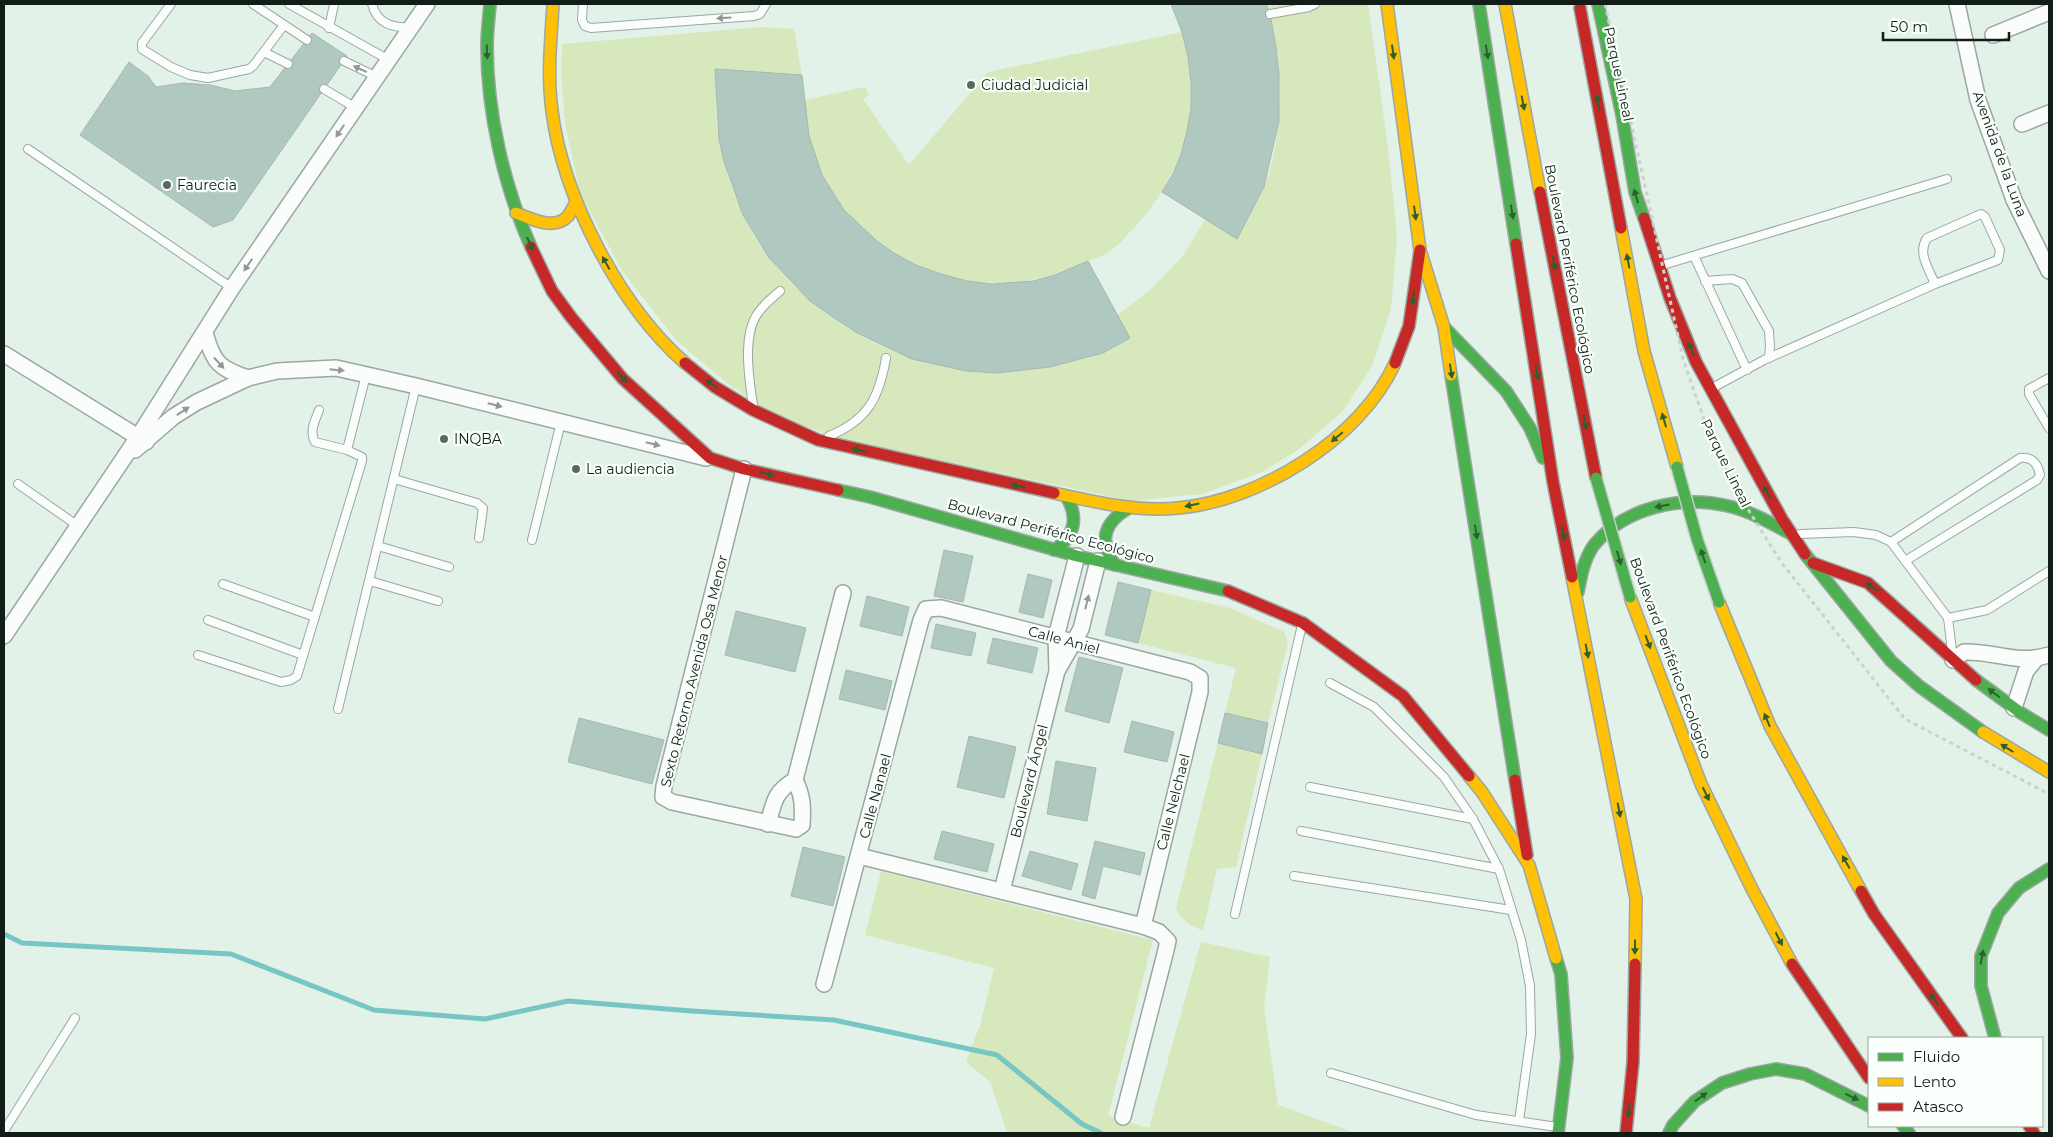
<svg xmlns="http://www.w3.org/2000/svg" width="2053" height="1137" viewBox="0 0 2053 1137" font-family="Montserrat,sans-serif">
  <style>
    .grass { fill: #d7e8bc }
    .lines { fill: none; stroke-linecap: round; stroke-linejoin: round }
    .stream { stroke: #78c6c4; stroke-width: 5 }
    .building { fill: #afc9c0; stroke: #a9b6b0 }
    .lane-casing { stroke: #9ba7a0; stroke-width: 10 }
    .street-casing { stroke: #9ba7a0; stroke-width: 18 }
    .fast-casing { stroke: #9ba7a0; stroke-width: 14 }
    .slow-casing { stroke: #9ba7a0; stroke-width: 14 }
    .jam-casing { stroke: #9ba7a0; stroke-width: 14 }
    .lane { stroke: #fbfdfc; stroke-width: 8 }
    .street { stroke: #fbfdfc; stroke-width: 15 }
    .fast { stroke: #4caf50; stroke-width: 11 }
    .slow { stroke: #ffc107; stroke-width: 11 }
    .jam { stroke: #c62828; stroke-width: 11 }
    .fast-bridge-casing { stroke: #c5cdc9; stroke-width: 14; stroke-linecap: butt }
    .path-bridge { stroke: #ccd1ce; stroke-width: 3; stroke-dasharray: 4 4; stroke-linecap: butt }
    .fast-bridge { stroke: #4caf50; stroke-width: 11 }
    .oneway { fill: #939895 }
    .oneway2 { fill: #2d5f31 }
    .poi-dot { fill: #5b6860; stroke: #f9fffb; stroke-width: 2 }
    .labels { text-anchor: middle; stroke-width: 4.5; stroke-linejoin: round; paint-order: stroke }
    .street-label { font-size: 14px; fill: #131d17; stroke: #f9fffb }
    .poi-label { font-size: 14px; fill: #131d17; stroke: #f9fffb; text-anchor: start }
  </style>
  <rect width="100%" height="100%" fill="#e2f2e8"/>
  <g class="grass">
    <path d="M1266,4H1368L1388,147L1397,236L1391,309L1372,366L1343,411L1298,450L1262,472L1203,494L1132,501L844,440L776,416L729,385L677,341L622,271L580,193L565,124L561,74L562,44L761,27L794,29L802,75L716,85C716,103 716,120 719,138C724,176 746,229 770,259C842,349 958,392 1070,362C1081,359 1093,357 1103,353C1112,349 1121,343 1130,338L1117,315L1149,291L1183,256L1206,218L1237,238C1246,222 1256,205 1264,188C1285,135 1284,57 1266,4Z"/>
    <path d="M1182,32C1190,65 1195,99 1187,133C1177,171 1157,205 1129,233C1124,238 1119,245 1113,249C1106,255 1095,258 1086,262C1022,293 947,290 888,249C861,230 835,204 821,173C811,149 807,126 804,100L865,87L869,95L863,99L909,165L988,72Z"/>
    <polygon points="1151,590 1230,608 1284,632 1288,643 1268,723 1225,713 1236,668 1138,643"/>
    <path d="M1218,743L1262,754L1236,867L1217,869L1203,931C1190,925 1182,921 1176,908Z"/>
    <polygon points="881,871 1153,940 1108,1116 1149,1128 1201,942 1270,957 1264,1008 1278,1105 1355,1133 1011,1133 1007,1132 990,1082 966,1062 980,1025 994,968 865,935"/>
  </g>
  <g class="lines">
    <polyline class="stream" points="4,934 22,943 231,954 374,1010 485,1019 568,1001 692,1011 834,1020 997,1055 1082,1124 1101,1133"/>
  </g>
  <g class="building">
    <polygon points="1171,4 1266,4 1270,14 1276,47 1279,75 1279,121 1264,187 1237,239 1162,192 1173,174 1181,154 1187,131 1191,109 1191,83 1188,57 1182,32"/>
    <polygon points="312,33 347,56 233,220 213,227 80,135 129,62 148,76 156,87 183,83 210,85 235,91 270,87"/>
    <polygon points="715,69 802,75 809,136 822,175 844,210 877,241 894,253 916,265 941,274 967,281 992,284 1033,281 1055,275 1088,261 1130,338 1103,353 1050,367 997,373 966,371 912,359 857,333 834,318 810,301 769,258 743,215 724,162 719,139"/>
    <polygon points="944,550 973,556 963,602 934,596"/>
    <polygon points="1028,574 1052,580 1043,618 1019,612"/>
    <polygon points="1118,582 1151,590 1138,643 1105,635"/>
    <polygon points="867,596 909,607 902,636 860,626"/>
    <polygon points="736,611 806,628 795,672 725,655"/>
    <polygon points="936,624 976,633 971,656 931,648"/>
    <polygon points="993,638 1038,648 1032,673 987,663"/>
    <polygon points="1079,657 1123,668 1109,723 1065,711"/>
    <polygon points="846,670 892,681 885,710 839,699"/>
    <polygon points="1225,713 1268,723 1262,754 1218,743"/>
    <polygon points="579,718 664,740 652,784 568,762"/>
    <polygon points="1132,721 1174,732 1167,762 1124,752"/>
    <polygon points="969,736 1016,747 1004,798 957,787"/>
    <polygon points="1056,761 1096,768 1087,821 1047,814"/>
    <polygon points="942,831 994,844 987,872 934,859"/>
    <polygon points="1095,841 1145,853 1140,875 1103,866 1095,899 1082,895"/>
    <polygon points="803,847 845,857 833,906 791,896"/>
    <polygon points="1030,851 1078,864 1071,890 1022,876"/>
  </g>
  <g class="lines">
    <defs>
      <g id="lane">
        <polyline points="171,4 142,43 142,49 171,67 190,75 208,78 249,69 253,66 284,25"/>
        <polyline points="253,4 307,40"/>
        <polyline points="289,4 389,60"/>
        <path d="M372,4C377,24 392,27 410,28"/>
        <polyline points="583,4 582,20 585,26 591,28 754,16 760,14 766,4"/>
        <polyline points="1270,14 1309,7 1315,4"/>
        <polyline points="329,28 334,4"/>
        <polyline points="264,52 288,64"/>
        <polyline points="344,61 377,77"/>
        <polyline points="324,89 356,108"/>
        <polyline points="28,149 232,288"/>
        <polyline points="1694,256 1747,370"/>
        <polyline points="1663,265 1947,179"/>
        <polyline points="1705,281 1732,279 1742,283 1769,331 1770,346 1769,358"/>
        <polyline points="2049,378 2029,389 2029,394 2049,428"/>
        <path d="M1714,387L1764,360L1935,284L1998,260L2000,250L1985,217L1981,214L1927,238C1917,253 1929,269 1935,284"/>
        <path d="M753,405C749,379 742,335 758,313C764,304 772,298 780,291"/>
        <path d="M319,410C315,421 309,431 315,442L347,450"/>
        <path d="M829,436C868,420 879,398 886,358"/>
        <polyline points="394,479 477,503 483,508 479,538"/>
        <polyline points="18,484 78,526"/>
        <polyline points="1800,534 1854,532 1876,535 1891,542 1948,618 1952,651"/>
        <polyline points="532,540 561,422"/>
        <path d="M1891,542L2020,458C2032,456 2038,464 2040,475L2037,480L1905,561"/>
        <polyline points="378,546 449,567"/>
        <polyline points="370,581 438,601"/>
        <polyline points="223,584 315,617"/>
        <polyline points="1948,618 1987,610 2049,571"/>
        <polyline points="208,620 303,655"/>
        <polyline points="198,655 281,682 291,680 297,676 362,461 362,457 347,450 366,375"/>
        <polyline points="1330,683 1374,707 1444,777 1473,819 1499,869 1521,940 1530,986 1531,1034 1519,1121"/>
        <polyline points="338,709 416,386"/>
        <polyline points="1310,787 1473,819"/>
        <polyline points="1301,831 1499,869"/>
        <polyline points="1294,876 1511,910"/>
        <polyline points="1235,914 1302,625"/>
        <polyline points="1331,1073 1476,1115 1557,1127"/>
        <polyline points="4,1131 75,1018"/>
      </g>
      <g id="street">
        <polyline points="1957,4 1978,100 2014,200 2049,271"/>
        <polyline points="1993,35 2049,12"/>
        <polyline points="2022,124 2049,113"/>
        <path d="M205,333C213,362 219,369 248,378"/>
        <polyline points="4,354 146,442"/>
        <polyline points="135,450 173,417 197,402 248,378 277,371 336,368 416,386 706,458"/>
        <path d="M744,469L664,786L663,797L672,802L796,829L802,825C803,807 803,796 795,780"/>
        <polyline points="4,636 138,437 232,288 427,4"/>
        <path d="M1953,660L1964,652C1996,651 2016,665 2049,655"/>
        <polyline points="1057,671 1081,629 1098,561"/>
        <polyline points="2014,708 2026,671 2036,659"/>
        <path d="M768,824C774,802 774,792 795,780L843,593"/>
        <polyline points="859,856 1143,926 1159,932 1168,941 1165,954 1123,1117"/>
        <polyline points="1002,891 1057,671 1056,637 1077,556"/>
        <polyline points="824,984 921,620 926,609 941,608 1190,672 1200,678 1200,692 1143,926"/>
      </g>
      <g id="fast">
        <path d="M490,4C489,18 487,32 487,46C487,113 504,186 531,247"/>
        <polyline points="1479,4 1516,244"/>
        <polyline points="1598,4 1622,115 1635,192 1644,218"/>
        <polyline points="1444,327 1506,391 1530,428 1543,458"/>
        <polyline points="1451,375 1515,780"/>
        <polyline points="838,490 870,497 1077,556 1228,591"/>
        <path d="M1054,550C1075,537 1079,517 1066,496"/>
        <polyline points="1805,554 1891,661 1919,686 1983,732"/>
        <path d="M1115,565C1098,541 1104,522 1129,508"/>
        <path d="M1578,592C1581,576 1584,559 1594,545C1625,507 1682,495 1728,506C1750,511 1771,523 1791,534"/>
        <polyline points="1976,680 2021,713 2049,730"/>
        <polyline points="1556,958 1561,974 1567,1058 1558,1133"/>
        <polyline points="1995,1038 1981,986 1981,956 1998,913 2019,888 2049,869"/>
        <polyline points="1903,1126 1909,1133"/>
        <polyline points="1669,1133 1673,1125 1695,1101 1722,1083 1750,1074 1776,1069 1805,1074 1869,1106"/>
      </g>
      <g id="slow">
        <path d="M553,4C551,40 547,75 552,111C563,197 619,305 685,363"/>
        <polyline points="1387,4 1420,250 1444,327 1451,375"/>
        <polyline points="1505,4 1540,192"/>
        <path d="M516,213C531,219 555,231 568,216C571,212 574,206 576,202"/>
        <polyline points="1621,228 1644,351 1677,467"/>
        <path d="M1054,493C1095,502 1136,512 1178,508C1259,501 1361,439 1395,363"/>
        <polyline points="1572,577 1636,899 1635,964"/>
        <polyline points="1630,597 1701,784 1751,887 1792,964"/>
        <polyline points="1719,602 1770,726 1861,891"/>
        <polyline points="1983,732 2049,772"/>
        <polyline points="1469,776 1482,792 1529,865 1556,958"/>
      </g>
      <g id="jam">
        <polyline points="1580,8 1621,228"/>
        <polyline points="1540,192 1596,478"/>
        <polyline points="1644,218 1670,298 1696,362 1782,519 1805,554"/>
        <polyline points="1516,244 1553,482 1572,577"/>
        <polyline points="531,247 552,291 571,317 623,379 710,458 744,469 838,490"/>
        <polyline points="685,363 715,387 753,410 818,440 1054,493"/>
        <polyline points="1395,363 1409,326 1420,250"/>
        <polyline points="1813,563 1868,583 1976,680"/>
        <polyline points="1228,591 1303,623 1403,696 1469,776"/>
        <polyline points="1515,780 1527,855"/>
        <polyline points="1861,891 1874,914 1962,1038"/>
        <polyline points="1792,964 1869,1078"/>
        <polyline points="2029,1126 2034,1133"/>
        <polyline points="1626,1133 1633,1062 1635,964"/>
      </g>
    </defs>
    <use href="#lane" class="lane-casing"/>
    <use href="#street" class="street-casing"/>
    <use href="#fast" class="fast-casing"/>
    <use href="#slow" class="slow-casing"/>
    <use href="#jam" class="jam-casing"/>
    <use href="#lane" class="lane"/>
    <use href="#street" class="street"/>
    <use href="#fast" class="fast"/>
    <use href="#slow" class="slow"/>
    <use href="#jam" class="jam"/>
    <defs>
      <g id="fast-bridge">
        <polyline points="1677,467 1697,539 1719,602"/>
        <polyline points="1596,478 1630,597"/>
      </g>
    </defs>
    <use href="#fast-bridge" class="fast-bridge-casing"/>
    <polyline class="path-bridge" points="1605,4 1683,359 1707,428 1736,490 1781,562 1905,719 2049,794"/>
    <use href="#fast-bridge" class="fast-bridge"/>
  </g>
  <defs><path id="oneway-solid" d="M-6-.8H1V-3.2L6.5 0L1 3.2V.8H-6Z" transform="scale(1.25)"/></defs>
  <g class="oneway">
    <use href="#oneway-solid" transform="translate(724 18) rotate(176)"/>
    <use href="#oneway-solid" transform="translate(360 69) rotate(-155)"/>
    <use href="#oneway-solid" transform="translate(340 131) rotate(124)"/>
    <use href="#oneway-solid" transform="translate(248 265) rotate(124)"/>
    <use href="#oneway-solid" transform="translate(219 363) rotate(47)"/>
    <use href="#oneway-solid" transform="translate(337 370) rotate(6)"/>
    <use href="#oneway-solid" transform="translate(495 405) rotate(14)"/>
    <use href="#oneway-solid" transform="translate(183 411) rotate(-33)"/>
    <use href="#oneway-solid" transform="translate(653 444) rotate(14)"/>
    <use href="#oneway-solid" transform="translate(1087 602) rotate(-76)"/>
  </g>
  <g class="oneway2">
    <use href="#oneway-solid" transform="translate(487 52) rotate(88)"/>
    <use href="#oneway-solid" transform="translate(1393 52) rotate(82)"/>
    <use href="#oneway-solid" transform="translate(1487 52) rotate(81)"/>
    <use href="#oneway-solid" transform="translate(1598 102) rotate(-101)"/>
    <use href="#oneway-solid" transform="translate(1523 103) rotate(79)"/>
    <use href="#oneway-solid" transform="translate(1636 196) rotate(-106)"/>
    <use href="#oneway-solid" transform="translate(1512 212) rotate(81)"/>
    <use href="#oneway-solid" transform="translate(1415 213) rotate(82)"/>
    <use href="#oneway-solid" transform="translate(530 244) rotate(66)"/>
    <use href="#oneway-solid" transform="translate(1628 261) rotate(-101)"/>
    <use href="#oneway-solid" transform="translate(606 263) rotate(-119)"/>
    <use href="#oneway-solid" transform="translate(1554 263) rotate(79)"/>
    <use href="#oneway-solid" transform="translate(1413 298) rotate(98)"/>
    <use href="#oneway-solid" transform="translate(1691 349) rotate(-114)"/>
    <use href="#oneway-solid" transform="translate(1451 371) rotate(81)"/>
    <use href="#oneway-solid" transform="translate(1537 373) rotate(81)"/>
    <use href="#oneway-solid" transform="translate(622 377) rotate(47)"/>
    <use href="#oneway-solid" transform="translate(712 384) rotate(-143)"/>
    <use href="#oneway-solid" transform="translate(1664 420) rotate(-106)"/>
    <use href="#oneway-solid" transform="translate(1585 422) rotate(78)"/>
    <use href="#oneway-solid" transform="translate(1337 437) rotate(140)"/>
    <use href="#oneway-solid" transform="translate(859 450) rotate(-167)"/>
    <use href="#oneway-solid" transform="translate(767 474) rotate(13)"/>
    <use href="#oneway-solid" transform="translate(1018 486) rotate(-168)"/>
    <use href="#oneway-solid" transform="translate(1767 492) rotate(-119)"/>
    <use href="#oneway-solid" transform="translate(1192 505) rotate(168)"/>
    <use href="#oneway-solid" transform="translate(1662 506) rotate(169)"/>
    <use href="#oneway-solid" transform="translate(1476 532) rotate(81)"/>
    <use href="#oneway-solid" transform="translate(1563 533) rotate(78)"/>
    <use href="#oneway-solid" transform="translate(1703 556) rotate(-108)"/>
    <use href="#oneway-solid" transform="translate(1619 558) rotate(74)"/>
    <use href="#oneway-solid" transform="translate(1872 587) rotate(-145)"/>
    <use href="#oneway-solid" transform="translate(1648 642) rotate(69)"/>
    <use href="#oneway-solid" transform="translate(1587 651) rotate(79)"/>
    <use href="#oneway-solid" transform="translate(1994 693) rotate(-143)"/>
    <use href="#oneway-solid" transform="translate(1767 720) rotate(-113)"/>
    <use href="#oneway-solid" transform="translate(2007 748) rotate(-148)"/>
    <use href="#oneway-solid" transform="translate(1706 794) rotate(64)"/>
    <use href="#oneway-solid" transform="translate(1619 810) rotate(79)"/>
    <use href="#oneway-solid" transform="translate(1846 862) rotate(-119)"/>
    <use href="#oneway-solid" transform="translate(1779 939) rotate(63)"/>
    <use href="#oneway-solid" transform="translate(1635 947) rotate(91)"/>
    <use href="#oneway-solid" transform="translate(1982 957) rotate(-79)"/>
    <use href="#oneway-solid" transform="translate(1934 999) rotate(-125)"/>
    <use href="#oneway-solid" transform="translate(1701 1097) rotate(-36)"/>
    <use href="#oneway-solid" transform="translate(1852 1097) rotate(26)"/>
    <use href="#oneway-solid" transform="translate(1629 1110) rotate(98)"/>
  </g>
  <g class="poi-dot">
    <circle cx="971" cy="85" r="5"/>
    <circle cx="167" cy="185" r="5"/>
    <circle cx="444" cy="439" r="5"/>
    <circle cx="576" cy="469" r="5"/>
  </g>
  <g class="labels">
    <g class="street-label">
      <text transform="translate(1619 74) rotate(78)" y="5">Parque Lineal</text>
      <text transform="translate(2000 154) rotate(70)" y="5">Avenida de la Luna</text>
      <text transform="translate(1570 269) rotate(79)" y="5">Boulevard Periférico Ecológico</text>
      <text transform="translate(1726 463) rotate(64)" y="5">Parque Lineal</text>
      <text transform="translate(1051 531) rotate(15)" y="5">Boulevard Periférico Ecológico</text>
      <text transform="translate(1064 640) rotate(15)" y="5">Calle Aniel</text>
      <text transform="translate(1671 658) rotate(70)" y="5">Boulevard Periférico Ecológico</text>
      <text transform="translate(694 671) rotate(-76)" y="5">Sexto Retorno Avenida Osa Menor</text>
      <text transform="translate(1029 781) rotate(-76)" y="5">Boulevard Ángel</text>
      <text transform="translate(875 796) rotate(-75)" y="5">Calle Nanael</text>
      <text transform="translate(1173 802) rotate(-76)" y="5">Calle Nelchael</text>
    </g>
    <g class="poi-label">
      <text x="981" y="90">Ciudad Judicial</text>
      <text x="177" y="190">Faurecia</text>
      <text x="454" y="444">INQBA</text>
      <text x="586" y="474">La audiencia</text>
    </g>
  </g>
  <rect width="2053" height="1137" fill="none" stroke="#131d17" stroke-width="10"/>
  <rect x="1868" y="1037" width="175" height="90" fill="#f9fffb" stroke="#9da5a0"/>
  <rect x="1878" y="1053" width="25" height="8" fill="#4caf50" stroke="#9da5a0"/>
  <text x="1913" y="1062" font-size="15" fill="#131d17">Fluido</text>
  <rect x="1878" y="1078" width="25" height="8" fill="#ffc107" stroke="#9da5a0"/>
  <text x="1913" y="1087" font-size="15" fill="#131d17">Lento</text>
  <rect x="1878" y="1103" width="25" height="8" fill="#c62828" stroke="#9da5a0"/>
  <text x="1913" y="1112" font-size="15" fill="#131d17">Atasco</text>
  <path d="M1883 32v8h126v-8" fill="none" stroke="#131d17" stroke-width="2.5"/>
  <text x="1890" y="32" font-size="15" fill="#131d17" stroke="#f9fffb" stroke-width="4" paint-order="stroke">50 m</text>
</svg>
